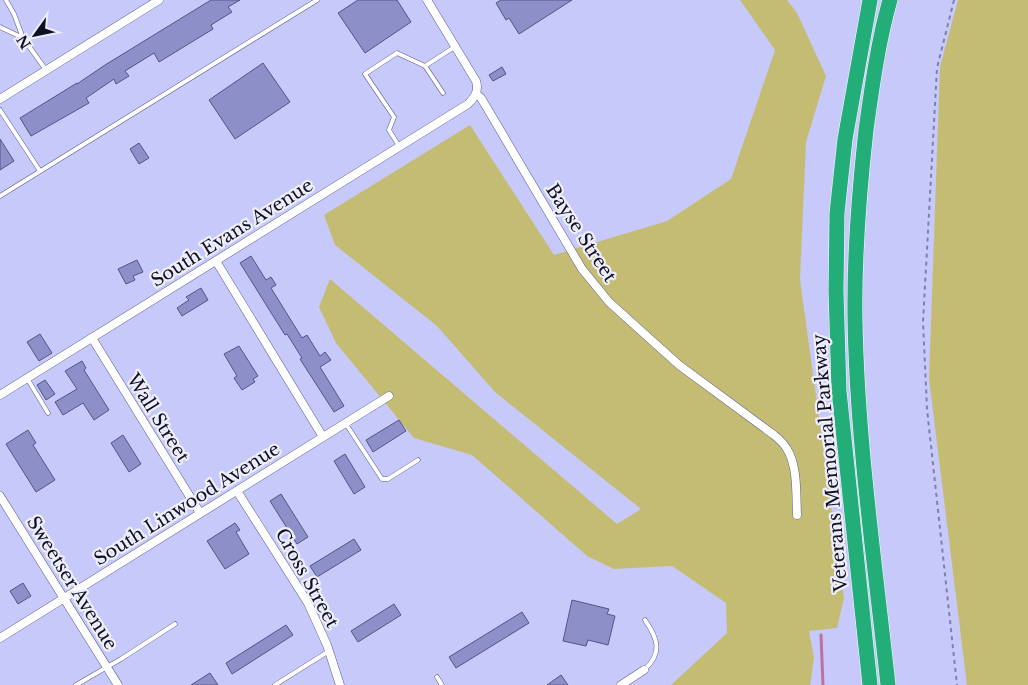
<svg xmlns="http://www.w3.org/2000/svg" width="1028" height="685" viewBox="0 0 1028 685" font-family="'Libre Baskerville',serif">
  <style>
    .green { fill: #c5bc74 }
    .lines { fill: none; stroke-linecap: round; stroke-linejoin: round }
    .stream { stroke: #bc72a1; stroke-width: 3 }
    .building { fill: #8d8fc8; stroke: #535488 }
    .lane-casing { stroke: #5b5c91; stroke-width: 5 }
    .street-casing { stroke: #5b5c91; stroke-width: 9 }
    .highway-casing { stroke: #fff; stroke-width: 16 }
    .path { stroke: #7f80a7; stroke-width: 2; stroke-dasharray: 4 4; stroke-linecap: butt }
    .lane { stroke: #fff; stroke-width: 4 }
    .street { stroke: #fff; stroke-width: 8 }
    .highway { stroke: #23ad79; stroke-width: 15 }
    .labels { text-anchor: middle; stroke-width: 4.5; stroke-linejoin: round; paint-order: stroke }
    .street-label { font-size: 18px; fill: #100f24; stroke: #edeefa }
  </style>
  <rect width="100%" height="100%" fill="#c6c9fa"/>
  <g class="green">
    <polygon points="740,0 787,0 797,13 826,76 806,142 800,280 844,598 837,628 809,631 814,658 810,685 671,685 727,633 726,603 672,566 614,569 587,556 472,455 414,438 336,343 319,307 330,279 617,524 641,509 495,392 437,326 335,245 324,215 470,125 554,255 667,221 731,179 775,50"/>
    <polygon points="958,0 1028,0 1028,685 967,685 929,379 940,67"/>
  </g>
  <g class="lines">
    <polyline class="stream" points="821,635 823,685"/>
  </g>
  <g class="building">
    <polygon points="211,0 240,0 228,7 232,12 211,25 213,29 159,62 154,53 125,71 129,76 116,84 114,79 86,98 89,103 31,136 20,118 77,83 77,84 105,65"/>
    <polygon points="358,0 397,0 411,22 365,53 338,13"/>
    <polygon points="501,0 572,0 519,34 509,18 506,20 496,3"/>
    <polygon points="263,63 290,102 235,139 209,100"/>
    <polygon points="502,67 506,74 493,81 489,75"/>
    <polygon points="0,139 14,161 0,170"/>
    <polygon points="139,143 149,158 139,164 130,149"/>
    <polygon points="251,256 266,280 271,277 276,285 271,288 302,338 307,335 320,356 325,352 331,360 320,367 344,406 334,412 300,359 302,358 287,334 285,335 240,263"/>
    <polygon points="137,260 143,272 133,276 135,280 126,284 118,269"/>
    <polygon points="201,288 208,300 182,316 177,308 189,300 186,297"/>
    <polygon points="40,334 52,353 39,361 27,342"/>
    <polygon points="239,346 258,376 253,379 255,382 242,390 234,378 237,376 224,354"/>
    <polygon points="82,361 86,368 84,370 109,410 94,420 83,403 63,415 55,402 77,389 65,371"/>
    <polygon points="45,380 55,394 46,400 37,385"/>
    <polygon points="399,420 406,431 373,452 366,440"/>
    <polygon points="28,430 36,443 33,445 55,480 36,492 6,444"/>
    <polygon points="123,435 141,464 129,472 111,443"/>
    <polygon points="345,454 365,487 354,494 334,461"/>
    <polygon points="281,494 308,537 297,544 270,501"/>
    <polygon points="235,523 240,530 236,532 249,554 225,569 207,541"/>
    <polygon points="354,539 361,550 317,577 310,566"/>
    <polygon points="23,583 31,596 18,604 10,591"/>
    <polygon points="572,600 609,609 607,614 615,616 608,645 588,640 586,646 563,641"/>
    <polygon points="394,604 401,615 358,642 351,631"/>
    <polygon points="522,612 529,623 456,668 449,657"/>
    <polygon points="286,625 293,635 232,674 226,663"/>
    <polygon points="210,673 218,685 191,685"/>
    <polygon points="561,675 568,685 547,685"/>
  </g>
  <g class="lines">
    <defs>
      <g id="lane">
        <polyline points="6,0 14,14 23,38 46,70"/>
        <polyline points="0,27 23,38"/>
        <polyline points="425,66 443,93"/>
        <polyline points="0,110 40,171"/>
        <polyline points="399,146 389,130 394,117 365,74 397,53 425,66 456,46"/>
        <polyline points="0,196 317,0"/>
        <polyline points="27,378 48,413"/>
        <polyline points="346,424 382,479 388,479 418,460"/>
        <path d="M644,670C663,653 658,639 645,620"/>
        <polyline points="437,677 442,685"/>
        <polyline points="76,685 121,659 175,624"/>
        <polyline points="275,685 329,651"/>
      </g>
      <g id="street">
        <path d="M476,94L481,98L487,108L582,269L609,302L679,365L774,435C779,439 784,444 787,449C798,467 796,495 797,515"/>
        <polyline points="0,99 159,0"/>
        <polyline points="216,261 323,437"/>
        <polyline points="92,338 200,513"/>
        <path d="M0,395L468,104C475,97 479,91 476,81L427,0"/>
        <polyline points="237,491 308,603 327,645 340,685"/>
        <polyline points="0,496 118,685"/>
        <polyline points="0,638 389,396"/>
        <polyline points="621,685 644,670"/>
      </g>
      <g id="highway">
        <polyline points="870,685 839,391 836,291 837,213 845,139 870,0"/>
        <path d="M888,685C875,564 857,441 855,319C854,256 859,193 866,130C872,87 878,42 890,0"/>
      </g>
    </defs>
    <use href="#lane" class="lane-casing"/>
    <use href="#street" class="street-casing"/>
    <use href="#highway" class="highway-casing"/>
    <polyline class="path" points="954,0 937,68 923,322 927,409 957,685"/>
    <use href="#lane" class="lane"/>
    <use href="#street" class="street"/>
    <use href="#highway" class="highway"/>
  </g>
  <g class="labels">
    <g class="street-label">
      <text transform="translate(232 233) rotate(-32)" y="6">South Evans Avenue</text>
      <text transform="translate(581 233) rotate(57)" y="6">Bayse Street</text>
      <text transform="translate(158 418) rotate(58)" y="6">Wall Street</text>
      <text transform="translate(830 463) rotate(-95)" y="6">Veterans Memorial Parkway</text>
      <text transform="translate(187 504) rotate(-32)" y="6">South Linwood Avenue</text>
      <text transform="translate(307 578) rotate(61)" y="6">Cross Street</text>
      <text transform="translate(72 583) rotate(58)" y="6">Sweetser Avenue</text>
    </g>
  </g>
  <g transform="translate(35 35) rotate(237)" stroke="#edeefa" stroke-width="4" paint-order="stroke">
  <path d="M0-4L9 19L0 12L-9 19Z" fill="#100f24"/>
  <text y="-8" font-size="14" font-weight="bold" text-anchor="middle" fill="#100f24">N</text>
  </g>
</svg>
